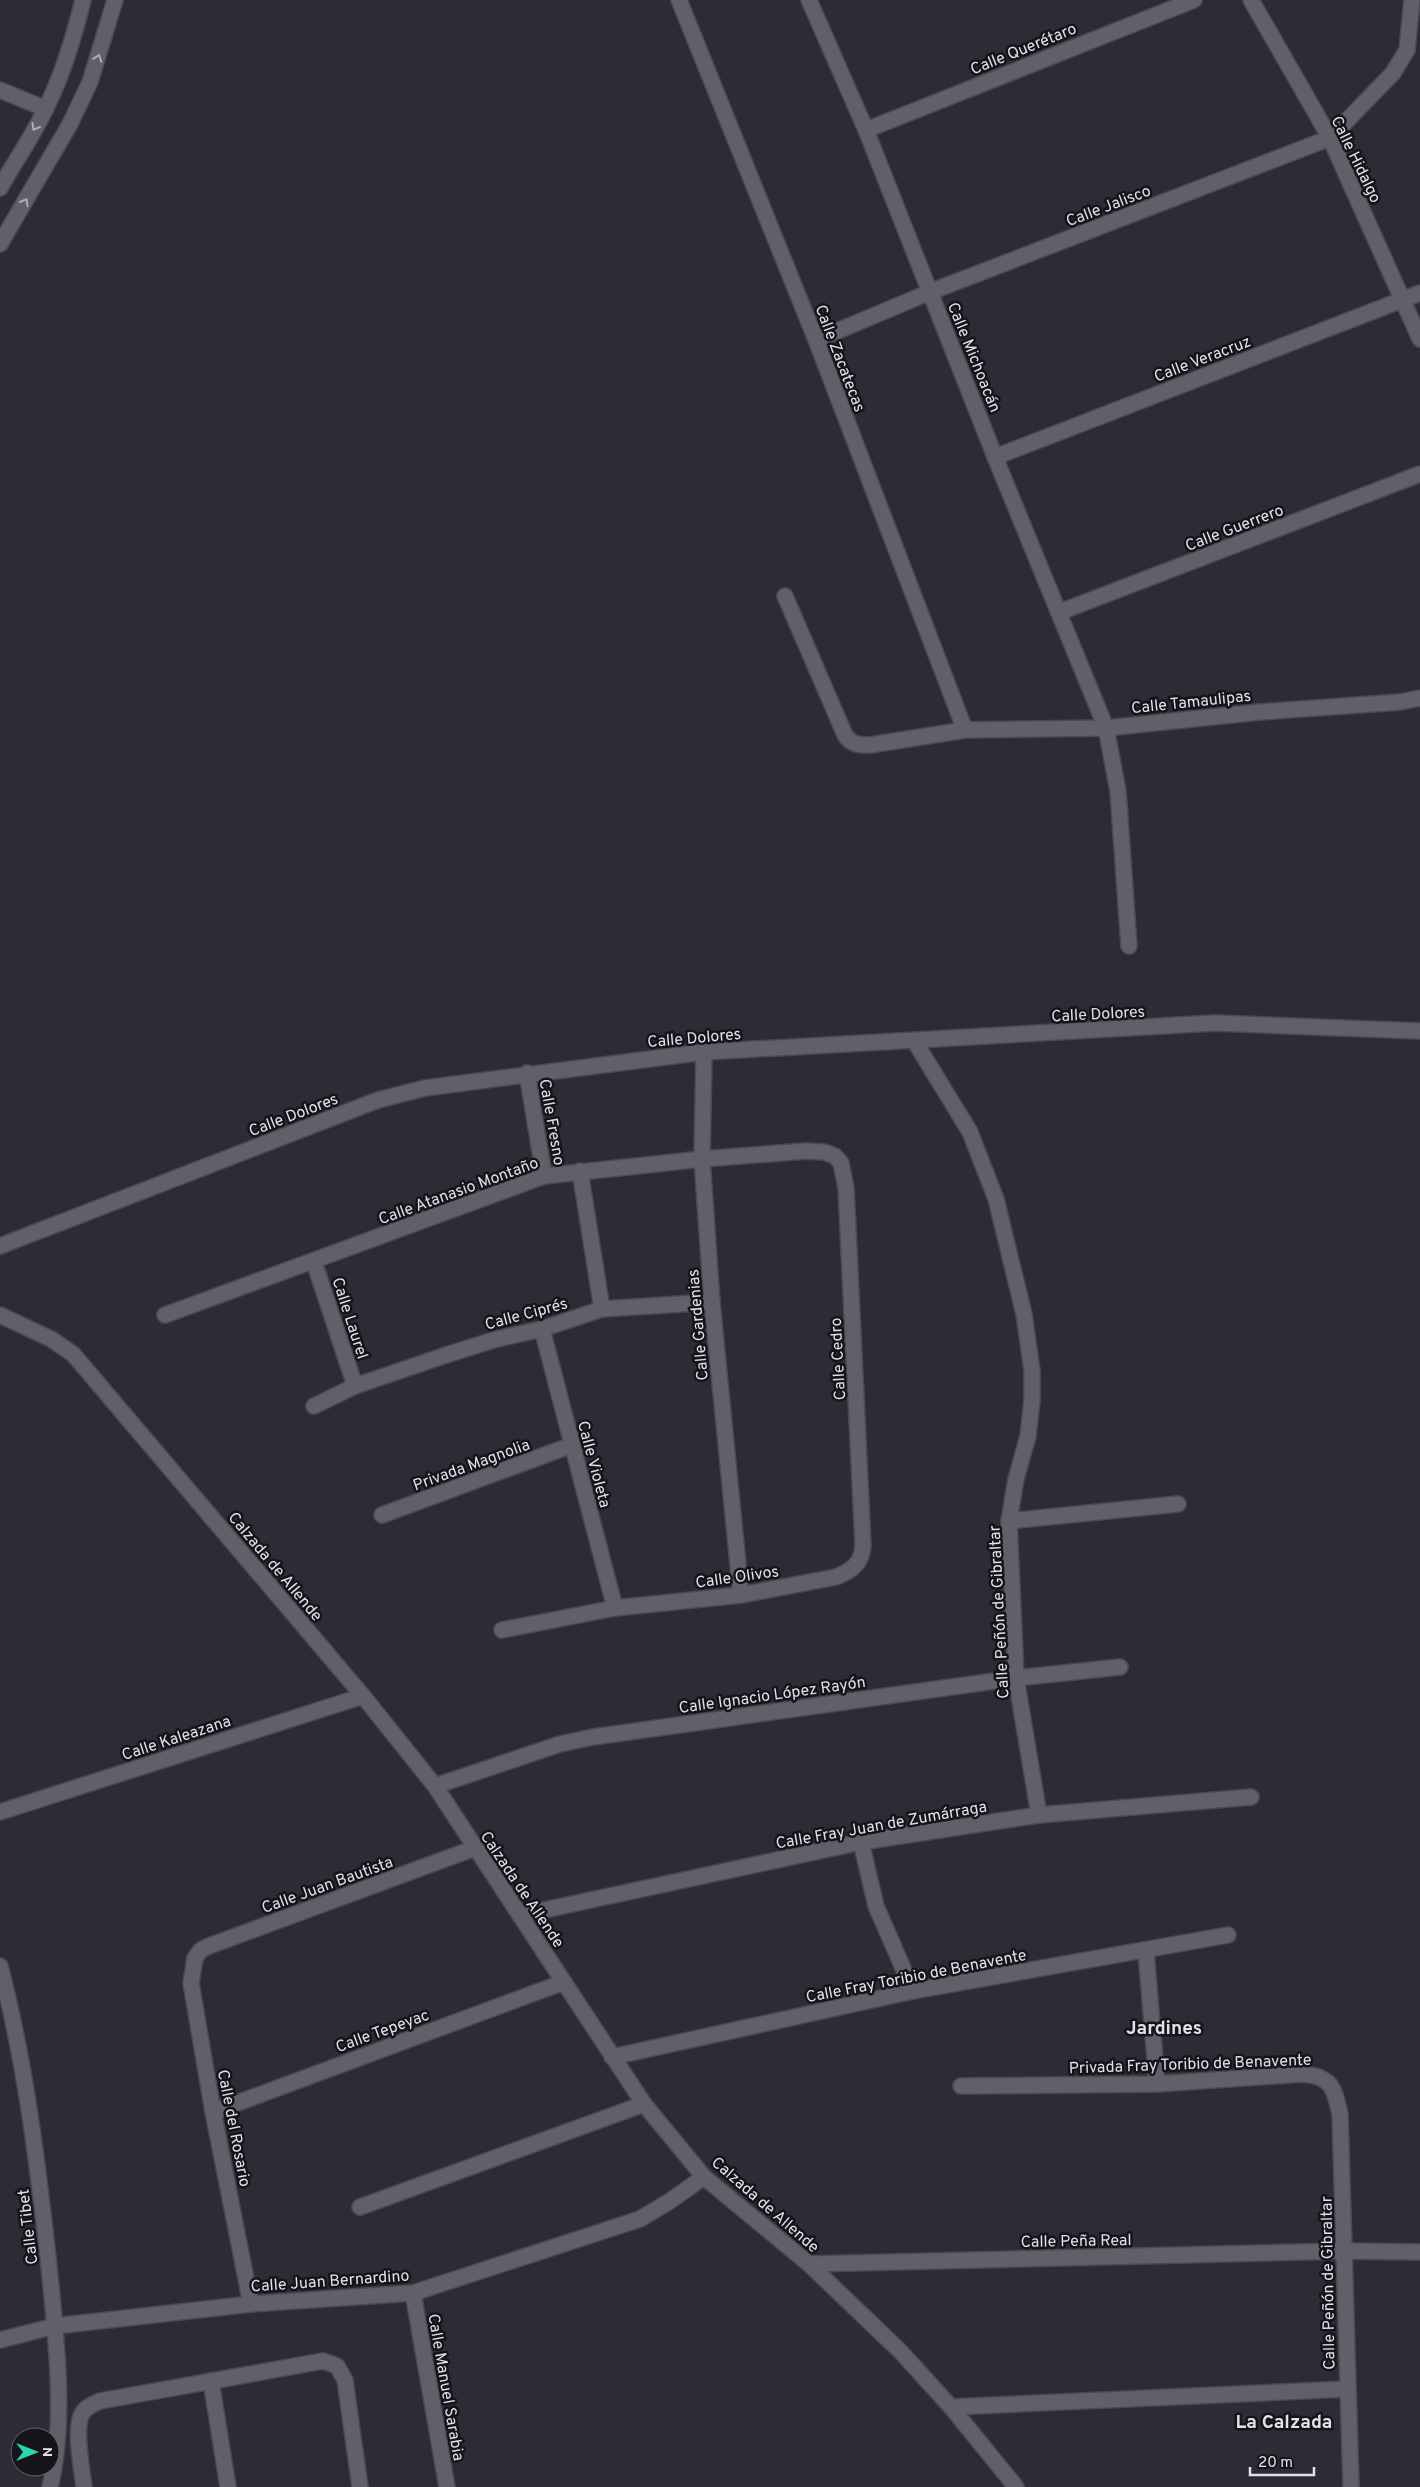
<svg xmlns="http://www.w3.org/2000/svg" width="1420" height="2487" viewBox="0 0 1420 2487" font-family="Overpass,sans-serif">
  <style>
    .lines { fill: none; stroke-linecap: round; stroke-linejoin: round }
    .minor-casing { stroke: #4a4951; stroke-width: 18 }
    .minor { stroke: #61606a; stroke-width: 15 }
    .oneway { stroke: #aeadb5 }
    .labels { text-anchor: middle; stroke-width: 5; stroke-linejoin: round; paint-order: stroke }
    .street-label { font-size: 16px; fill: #e2e1e7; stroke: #151418 }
    .quarter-label { font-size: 19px; font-weight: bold; fill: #e2e1e7; stroke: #151418 }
  </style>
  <rect width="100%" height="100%" fill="#2d2b35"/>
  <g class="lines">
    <defs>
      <g id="minor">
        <polyline points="679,0 816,340 965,730"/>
        <polyline points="809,0 866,130 995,457 1106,728 1118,791 1129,946"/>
        <polyline points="1251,0 1330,138 1420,339"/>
        <polyline points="0,90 46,109"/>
        <polyline points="866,130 1194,0"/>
        <path d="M0,188C15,161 33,136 46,108C63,74 74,37 83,0"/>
        <polyline points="0,244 70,124 90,82 115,0"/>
        <polyline points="816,340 930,292 1330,138 1393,73 1407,50 1412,0"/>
        <polyline points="995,457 1420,293"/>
        <path d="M785,596L845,735C851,745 860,745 870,745L965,730L1106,728L1260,712L1400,702L1420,698"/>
        <polyline points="1060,612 1420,474"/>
        <polyline points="915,1042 970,1132 996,1199 1024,1314 1032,1371 1032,1400 1028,1436 1016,1479 1009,1521 1016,1678 1039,1815"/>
        <polyline points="704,1052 702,1159 712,1302 741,1595"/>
        <polyline points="527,1073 544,1176"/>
        <polyline points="580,1171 602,1309"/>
        <polyline points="0,1246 378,1100 425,1088 704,1052 1215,1023 1420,1031"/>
        <polyline points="314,1262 355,1386"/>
        <polyline points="0,1315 51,1339 73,1354 363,1696 435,1786 644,2104 704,2177 809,2264 900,2351 951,2407 1016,2487"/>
        <path d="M165,1315L544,1176L702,1159L806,1151L824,1152L835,1156L841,1163L846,1188L863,1545C862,1563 853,1570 836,1577L741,1595L615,1608L502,1630"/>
        <polyline points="542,1329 615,1608"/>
        <polyline points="314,1406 355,1386 449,1354 497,1339 542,1329 602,1309 712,1302"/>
        <polyline points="382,1515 572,1445"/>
        <polyline points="1009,1521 1178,1504"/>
        <polyline points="435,1786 560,1744 593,1737 1016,1678 1120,1667"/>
        <polyline points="0,1812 363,1696"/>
        <polyline points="861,1842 876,1906 913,1991"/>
        <polyline points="521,1915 861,1842 1039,1815 1251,1797"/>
        <polyline points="1146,1951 1157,2084"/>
        <path d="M0,1966C25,2062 37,2159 48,2257C55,2327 67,2419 50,2487"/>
        <polyline points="612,2057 913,1991 1228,1935"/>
        <path d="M961,2086L1157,2084L1302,2074C1332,2076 1334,2088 1340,2114L1351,2487"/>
        <polyline points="213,2112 564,1982"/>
        <polyline points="360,2207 644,2104"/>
        <polyline points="809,2264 1344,2251 1420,2252"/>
        <polyline points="413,2293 447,2487"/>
        <polyline points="251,2304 213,2112 191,1983 195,1958 201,1950 209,1946 475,1848"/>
        <polyline points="0,2340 55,2326 251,2304 413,2293 640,2219 670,2201 704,2177"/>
        <polyline points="211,2381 228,2487"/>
        <polyline points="951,2407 1347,2389"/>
        <path d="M84,2487C82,2469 73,2426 83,2412C87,2406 94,2404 100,2401L323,2361L337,2366L345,2380L360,2487"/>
      </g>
    </defs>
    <use href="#minor" class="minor-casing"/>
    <use href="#minor" class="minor"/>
  </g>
  <defs><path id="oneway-chevron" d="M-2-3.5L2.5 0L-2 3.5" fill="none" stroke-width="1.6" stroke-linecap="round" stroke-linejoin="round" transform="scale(1.25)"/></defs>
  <g class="oneway">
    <use href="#oneway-chevron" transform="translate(98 58) rotate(-71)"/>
    <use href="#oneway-chevron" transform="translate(35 127) rotate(120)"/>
    <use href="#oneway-chevron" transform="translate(25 202) rotate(-60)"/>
  </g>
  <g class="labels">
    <g class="street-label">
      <text transform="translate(1023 48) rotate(-22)" y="6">Calle Querétaro</text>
      <text transform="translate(1357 159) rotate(64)" y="6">Calle Hidalgo</text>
      <text transform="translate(1108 205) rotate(-21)" y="6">Calle Jalisco</text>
      <text transform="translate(975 357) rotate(68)" y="6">Calle Michoacán</text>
      <text transform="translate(841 358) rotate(69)" y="6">Calle Zacatecas</text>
      <text transform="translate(1202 358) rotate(-21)" y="6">Calle Veracruz</text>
      <text transform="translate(1234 527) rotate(-21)" y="6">Calle Guerrero</text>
      <text transform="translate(1191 701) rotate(-6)" y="6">Calle Tamaulipas</text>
      <text transform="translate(1098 1013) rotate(-3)" y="6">Calle Dolores</text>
      <text transform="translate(694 1037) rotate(-5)" y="6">Calle Dolores</text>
      <text transform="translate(293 1114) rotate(-21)" y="6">Calle Dolores</text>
      <text transform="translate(553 1122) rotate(80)" y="6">Calle Fresno</text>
      <text transform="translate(458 1190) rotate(-20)" y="6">Calle Atanasio Montaño</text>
      <text transform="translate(526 1313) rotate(-15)" y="6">Calle Ciprés</text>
      <text transform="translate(351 1318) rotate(72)" y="6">Calle Laurel</text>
      <text transform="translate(697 1325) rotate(-95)" y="6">Calle Gardenias</text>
      <text transform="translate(837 1359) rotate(-93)" y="6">Calle Cedro</text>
      <text transform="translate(471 1464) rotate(-20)" y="6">Privada Magnolia</text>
      <text transform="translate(595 1464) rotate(75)" y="6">Calle Violeta</text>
      <text transform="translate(276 1566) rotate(50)" y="6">Calzada de Allende</text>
      <text transform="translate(737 1576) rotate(-8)" y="6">Calle Olivos</text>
      <text transform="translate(998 1612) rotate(-93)" y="6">Calle Peñón de Gibraltar</text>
      <text transform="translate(772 1694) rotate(-8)" y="6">Calle Ignacio López Rayón</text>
      <text transform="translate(176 1737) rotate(-18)" y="6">Calle Kaleazana</text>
      <text transform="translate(881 1824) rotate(-10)" y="6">Calle Fray Juan de Zumárraga</text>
      <text transform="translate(327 1884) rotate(-20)" y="6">Calle Juan Bautista</text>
      <text transform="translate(523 1889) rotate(56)" y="6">Calzada de Allende</text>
      <text transform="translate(916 1975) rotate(-11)" y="6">Calle Fray Toribio de Benavente</text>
      <text transform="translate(382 2030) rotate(-20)" y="6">Calle Tepeyac</text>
      <text transform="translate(1190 2063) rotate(-2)" y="6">Privada Fray Toribio de Benavente</text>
      <text transform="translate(235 2128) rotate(79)" y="6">Calle del Rosario</text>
      <text transform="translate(766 2204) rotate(41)" y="6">Calzada de Allende</text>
      <text transform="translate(27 2227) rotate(-97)" y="6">Calle Tibet</text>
      <text transform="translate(1076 2240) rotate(-1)" y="6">Calle Peña Real</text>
      <text transform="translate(330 2280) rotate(-4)" y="6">Calle Juan Bernardino</text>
      <text transform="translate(1327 2283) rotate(-91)" y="6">Calle Peñón de Gibraltar</text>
      <text transform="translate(447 2387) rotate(80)" y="6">Calle Manuel Sarabia</text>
    </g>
    <g class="quarter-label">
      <text x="1164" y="2034">Jardines</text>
      <text x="1284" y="2428">La Calzada</text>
    </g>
  </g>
  <g transform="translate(35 2452) rotate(90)"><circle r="24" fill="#151418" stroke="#67666b"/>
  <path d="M0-4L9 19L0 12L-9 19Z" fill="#2ad5ac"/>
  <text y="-8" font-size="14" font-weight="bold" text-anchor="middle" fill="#e2e1e7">N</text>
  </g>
  <path d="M1250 2467v8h64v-8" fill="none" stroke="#e2e1e7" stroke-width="2.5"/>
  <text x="1258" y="2467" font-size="15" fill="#e2e1e7" stroke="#151418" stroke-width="4" paint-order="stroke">20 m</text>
</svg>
